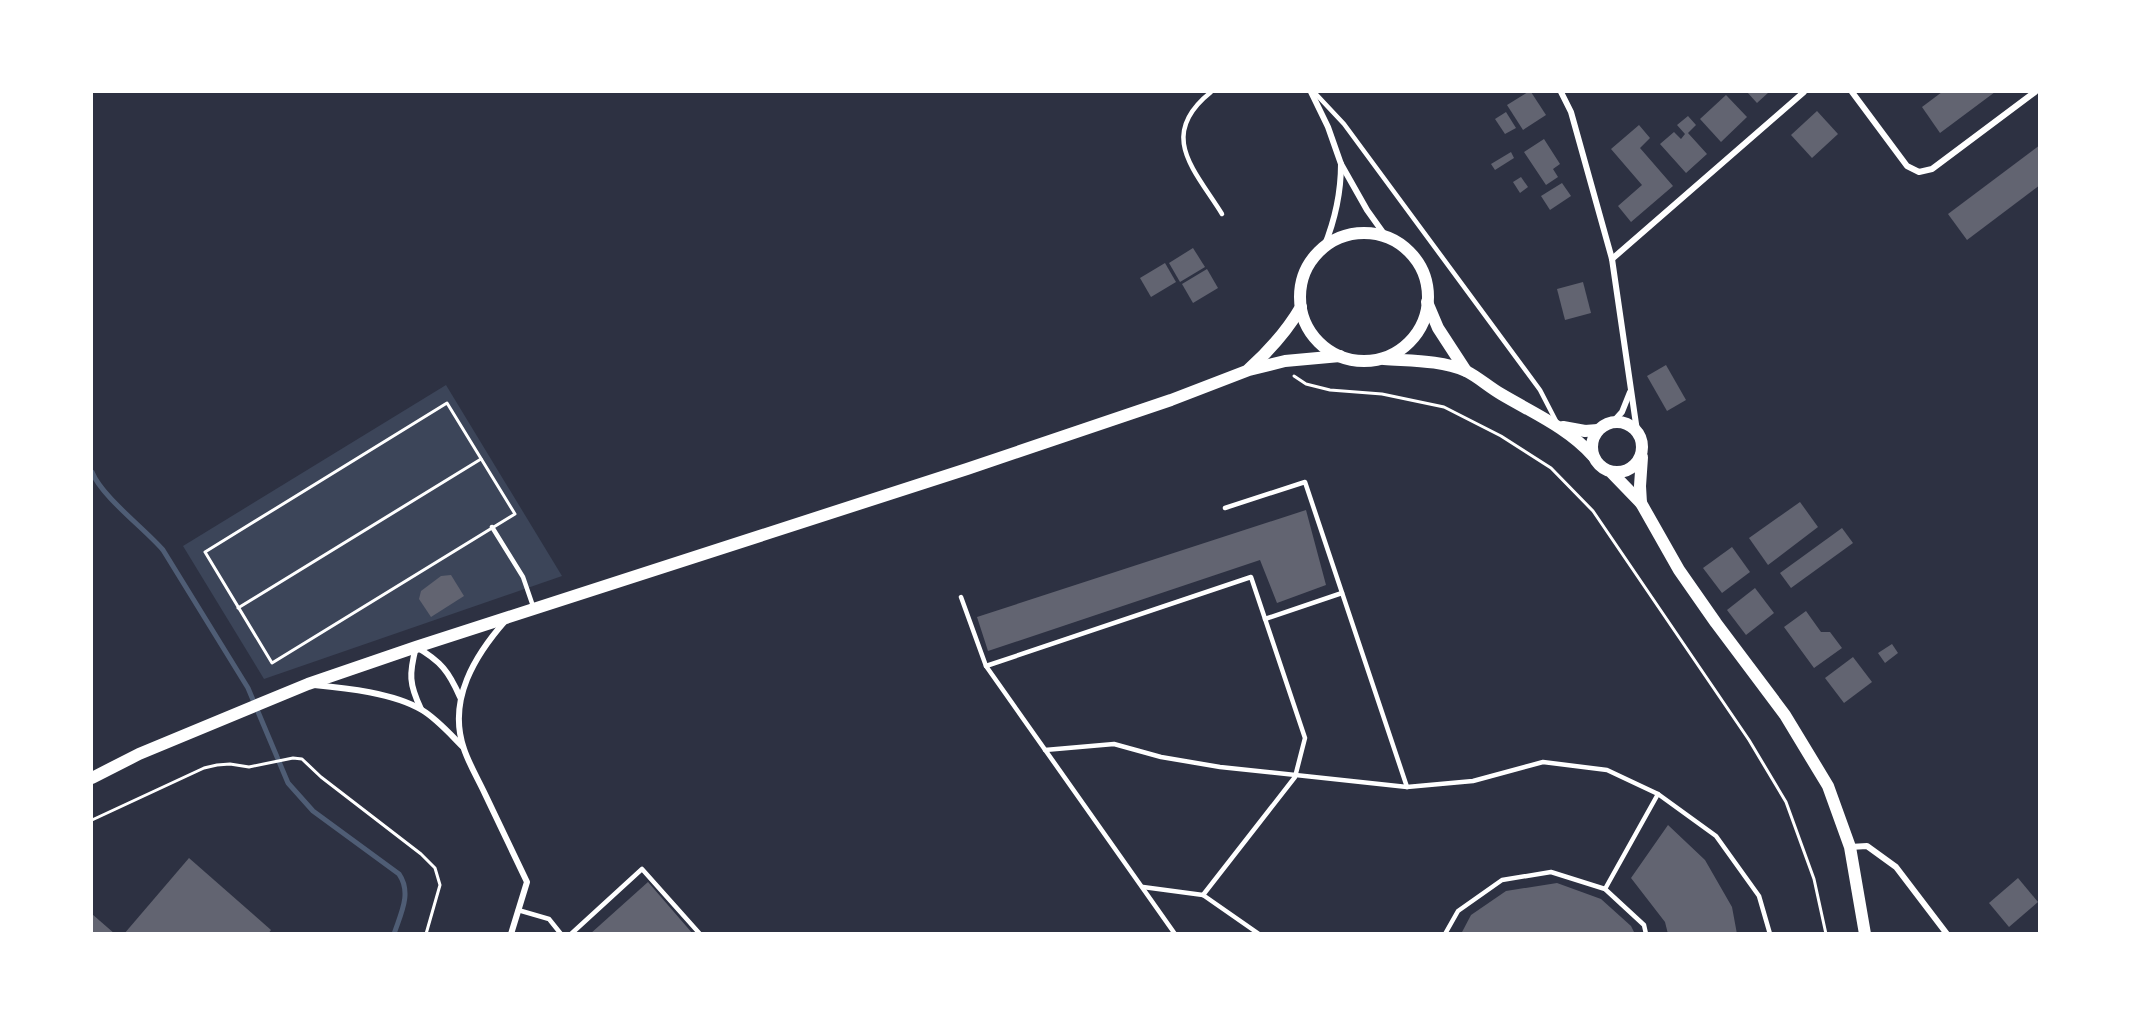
<svg xmlns="http://www.w3.org/2000/svg" width="2131" height="1025" viewBox="0 0 2131 1025" font-family="Georgia,serif">
  <style>
    .green { fill: #3c4559 }
    .lines { fill: none; stroke-linecap: round; stroke-linejoin: round }
    .stream { stroke: #4f5d75; stroke-width: 5 }
    .building { fill: #626471 }
    .path { stroke: #fff; stroke-width: 3 }
    .service { stroke: #fff; stroke-width: 4.5 }
    .minor { stroke: #fff; stroke-width: 6 }
    .secondary { stroke: #fff; stroke-width: 12 }
  </style>
  <rect width="100%" height="100%" fill="#2d3142"/>
  <polygon class="green" points="446,385 562,576 264,679 183,546"/>
  <g class="lines">
    <path class="stream" d="M92,472C102,497 144,528 163,550L248,688L288,783L313,811L399,874C412,893 401,913 394,934"/>
  </g>
  <g class="building">
    <polygon points="1528,92 1531,92 1546,115 1523,130 1507,105"/>
    <polygon points="1747,92 1769,92 1757,103"/>
    <polygon points="1942,92 1995,92 1940,133 1922,107"/>
    <polygon points="1726,95 1747,117 1721,142 1700,119"/>
    <polygon points="1817,111 1838,134 1812,158 1791,135"/>
    <polygon points="1506,112 1516,128 1505,134 1495,119"/>
    <polygon points="1688,116 1696,125 1688,133 1707,154 1686,173 1660,144 1674,132 1681,139 1685,134 1677,125"/>
    <polygon points="1639,125 1650,138 1640,148 1673,186 1631,222 1618,206 1642,185 1611,149"/>
    <polygon points="1544,139 1560,164 1553,169 1558,177 1546,185 1524,152"/>
    <polygon points="2040,145 2040,185 1967,240 1948,214"/>
    <polygon points="1511,152 1514,158 1495,170 1491,164"/>
    <polygon points="1521,177 1528,187 1520,193 1513,182"/>
    <polygon points="1562,183 1571,196 1550,210 1541,196"/>
    <polygon points="1193,248 1205,267 1180,282 1169,263"/>
    <polygon points="1165,263 1176,282 1151,297 1140,278"/>
    <polygon points="1207,269 1218,288 1193,303 1182,284"/>
    <polygon points="1583,282 1591,313 1565,320 1557,289"/>
    <polygon points="1666,365 1686,400 1667,411 1647,376"/>
    <polygon points="1800,502 1818,527 1768,565 1749,538"/>
    <polygon points="1306,510 1326,585 1277,603 1260,560 988,651 977,617"/>
    <polygon points="1842,528 1853,543 1791,588 1780,573"/>
    <polygon points="1732,547 1750,572 1722,593 1703,568"/>
    <polygon points="451,575 464,596 431,617 419,599 421,591 441,576"/>
    <polygon points="1755,588 1774,613 1746,635 1727,610"/>
    <polygon points="1806,611 1821,632 1830,632 1842,648 1814,668 1784,627"/>
    <polygon points="1892,644 1898,653 1885,663 1878,653"/>
    <polygon points="1853,657 1872,682 1844,703 1825,678"/>
    <polygon points="1668,825 1705,860 1732,907 1737,934 1668,934 1665,922 1631,878"/>
    <polygon points="189,858 271,930 268,934 124,934"/>
    <polygon points="2018,878 2038,902 2009,927 1989,903"/>
    <polygon points="648,882 693,934 590,934"/>
    <polygon points="1557,883 1601,899 1631,926 1635,934 1461,934 1471,915 1506,891"/>
    <polygon points="92,914 115,934 92,934"/>
  </g>
  <g class="lines">
    <g class="path">
      <polyline points="1294,376 1306,384 1330,390 1382,394 1444,407 1501,436 1551,468 1593,511 1749,740 1786,802 1814,879 1826,934"/>
      <polygon points="447,403 515,514 272,663 205,552"/>
      <polyline points="238,608 481,459"/>
      <polyline points="92,820 204,768 217,765 230,764 249,767 293,758 302,759 321,777 421,854 435,868 440,885 426,934"/>
    </g>
    <g class="service">
      <path d="M1211,92C1157,135 1194,169 1222,214"/>
      <polyline points="1314,92 1344,124 1540,390 1556,421"/>
      <polyline points="1225,508 1305,482 1407,787"/>
      <polyline points="492,527 523,577 534,609"/>
      <polyline points="961,597 986,666 1175,934"/>
      <polyline points="1265,619 1342,593"/>
      <polyline points="986,666 1251,577 1305,738 1295,777 1203,895"/>
      <polyline points="1045,750 1114,744 1161,757 1220,767 1407,787 1473,781 1543,762 1607,770 1658,794 1716,836 1759,896 1770,934"/>
      <polyline points="1143,887 1203,895 1259,934"/>
      <polyline points="1605,889 1658,794"/>
      <polyline points="518,910 549,919 561,934"/>
      <polyline points="571,934 642,869 700,934"/>
      <polyline points="1445,934 1458,911 1502,880 1551,872 1605,889 1644,925 1646,934"/>
    </g>
    <g class="minor">
      <polyline points="1311,92 1328,127 1341,164 1367,210 1387,238"/>
      <polyline points="1561,92 1571,112 1612,259 1637,431"/>
      <polyline points="1852,92 1907,166 1919,172 1932,169 2035,92"/>
      <path d="M1324,247C1335,220 1341,194 1341,164"/>
      <polyline points="1612,259 1804,92"/>
      <polyline points="1613,422 1622,412 1630,392"/>
      <path d="M506,620C475,655 447,700 464,749C469,764 478,779 485,794C499,823 513,853 527,882L511,934"/>
      <path d="M314,685C346,688 394,693 422,710C437,719 450,734 463,747"/>
      <path d="M421,709C409,684 409,674 416,647C441,661 449,672 460,697"/>
      <polyline points="1850,847 1867,846 1896,867 1947,934"/>
    </g>
    <g class="secondary">
      <circle cx="1364" cy="297" r="64"/>
      <polyline points="1427,302 1438,328 1466,371"/>
      <path d="M1384,359C1411,361 1441,360 1466,371C1478,377 1489,387 1501,394C1533,413 1568,428 1593,456"/>
      <path d="M1249,369C1270,350 1287,331 1301,307"/>
      <circle cx="1617" cy="447" r="25"/>
      <polyline points="1563,427 1585,431 1598,430"/>
      <polyline points="1612,473 1641,503 1679,570 1716,623 1785,715 1828,786 1850,847 1865,934"/>
      <polyline points="1641,503 1640,486 1642,457"/>
      <polyline points="92,778 139,754 308,684 416,647 967,469 1171,400 1249,370 1285,361 1340,356"/>
    </g>
  </g>
  <rect width="2131" height="1025" fill="none" stroke="#ffffff" stroke-width="186"/>
</svg>
